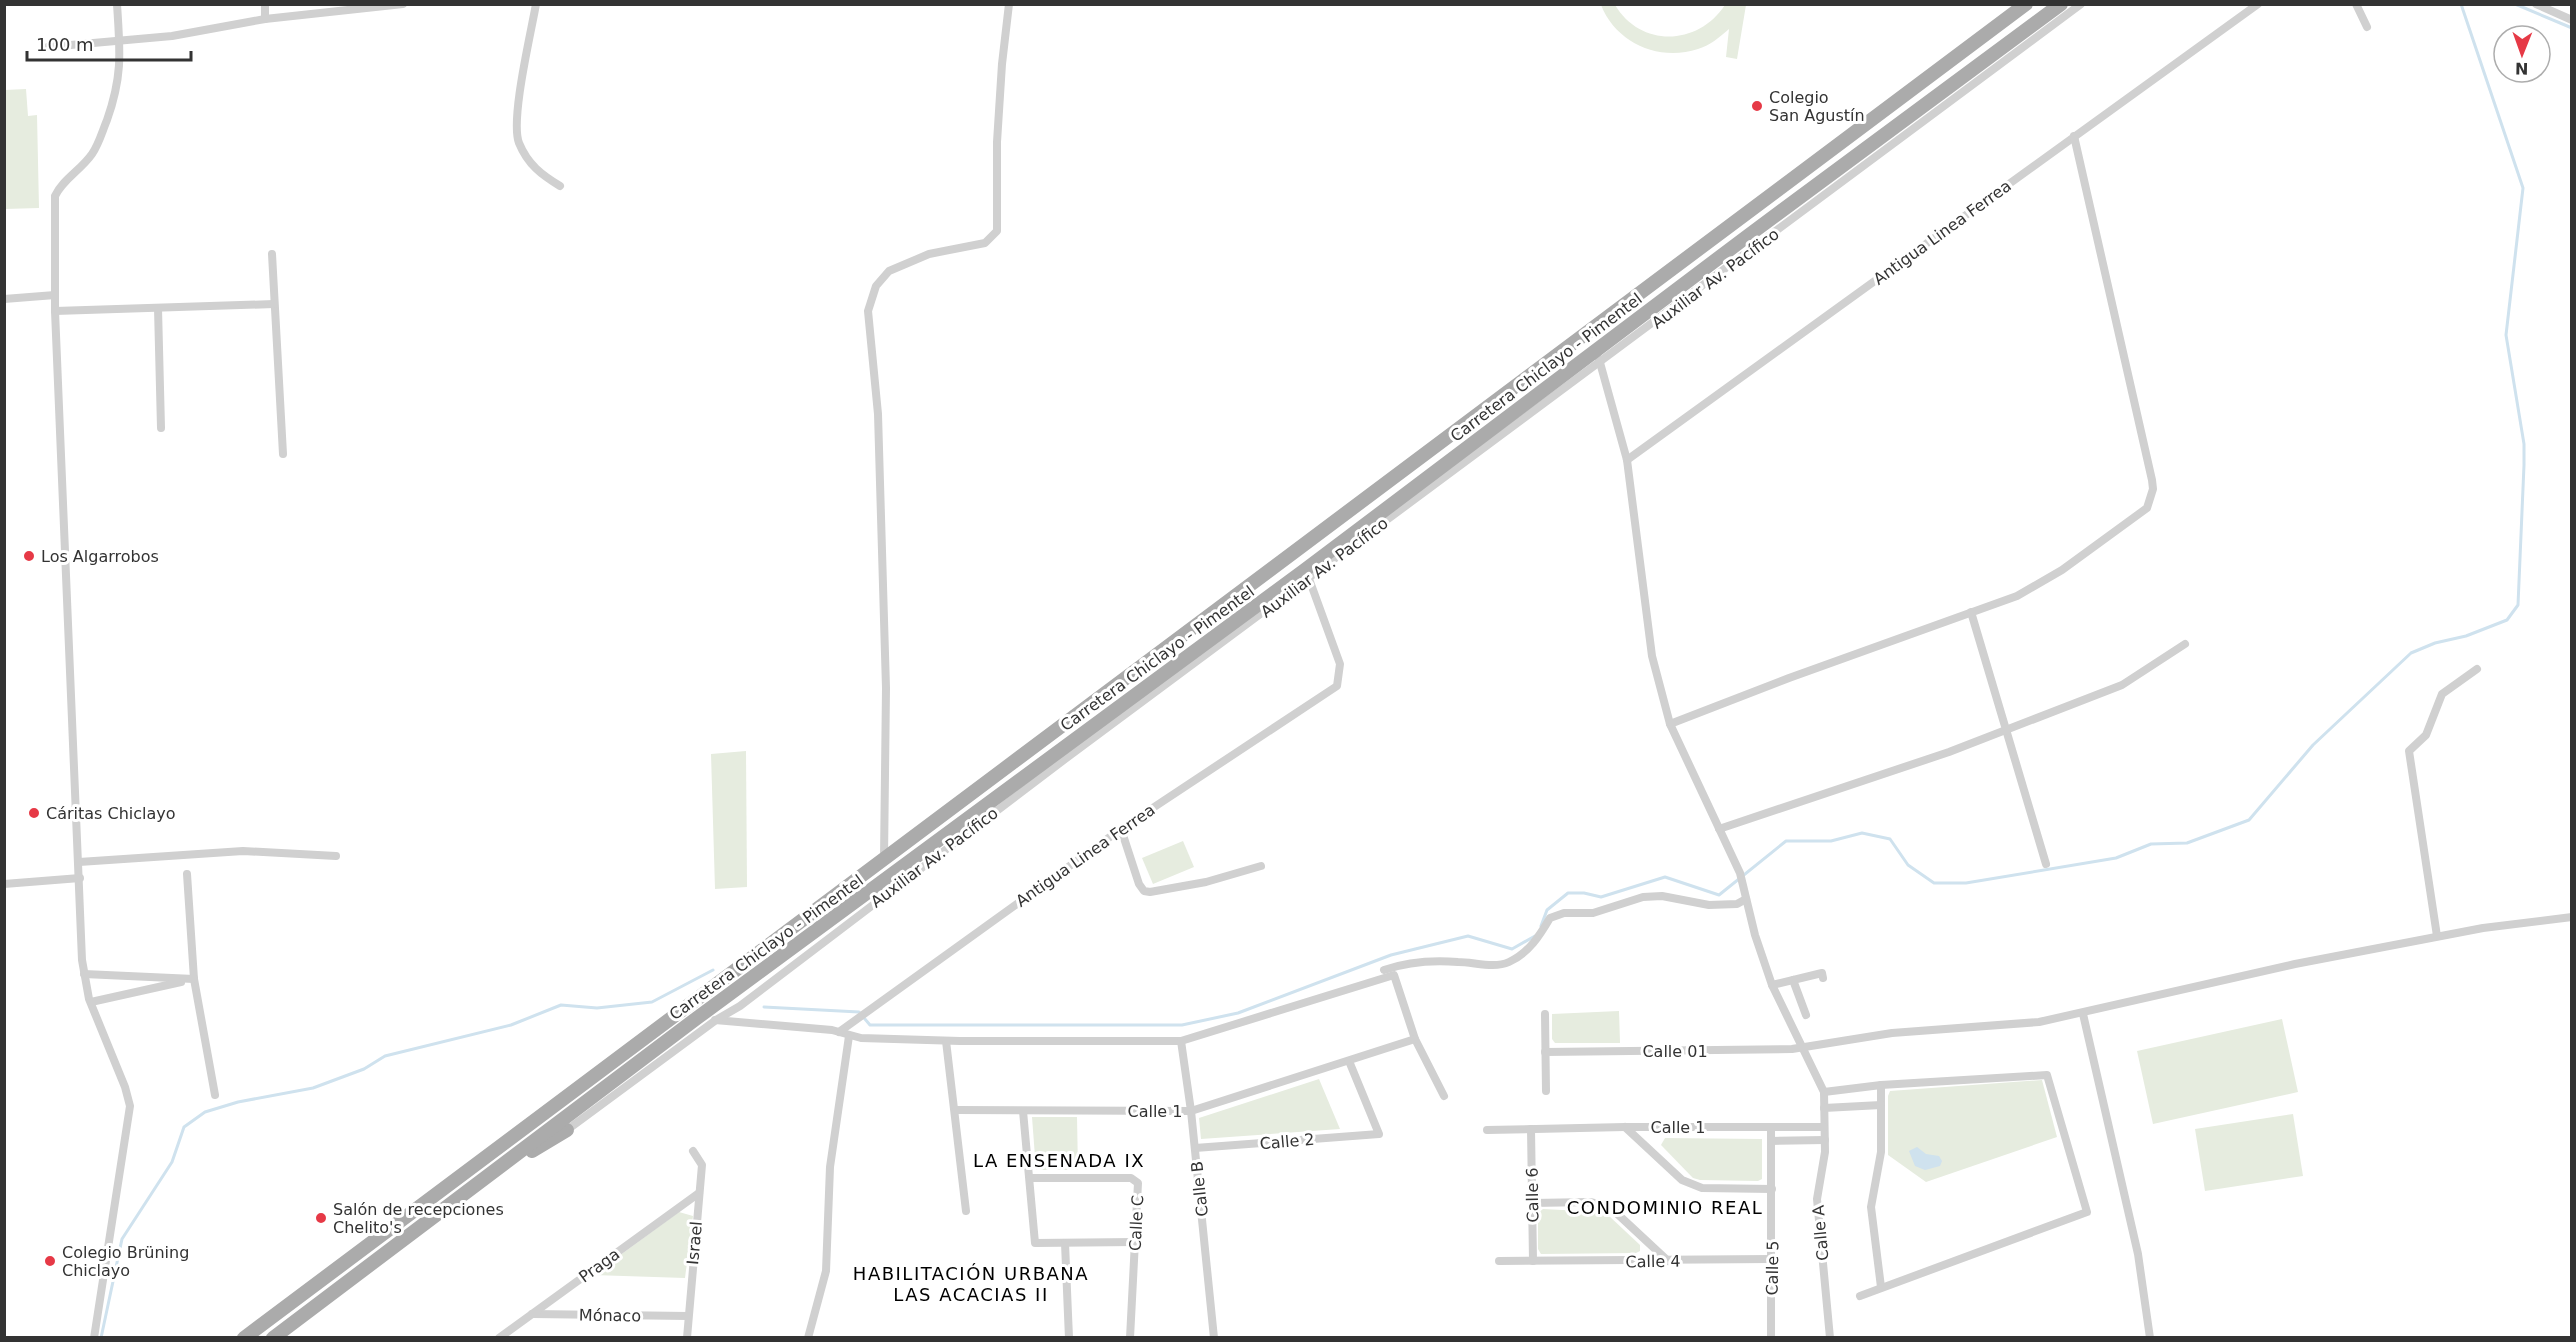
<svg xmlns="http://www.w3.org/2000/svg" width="2576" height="1342" viewBox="0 0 2576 1342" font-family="'DejaVu Sans',sans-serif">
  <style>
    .green { fill: #e6ecdf }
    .water { fill: #cfe2ee }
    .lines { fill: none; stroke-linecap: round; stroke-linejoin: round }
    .stream { stroke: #cfe2ee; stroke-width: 3 }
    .street { stroke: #d0d0d0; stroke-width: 8 }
    .primary { stroke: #ababab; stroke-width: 14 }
    .poi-dot { fill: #e63946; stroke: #fff; stroke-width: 2 }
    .labels { text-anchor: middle; stroke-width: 6; stroke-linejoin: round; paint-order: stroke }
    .poi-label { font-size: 16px; fill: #333; stroke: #fff; text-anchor: start }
    .street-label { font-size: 16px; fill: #333; stroke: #fff }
    .neighbourhood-label { font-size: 18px; letter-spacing: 1.5px; fill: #000; stroke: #fff }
  </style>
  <rect width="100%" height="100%" fill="#fff"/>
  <g class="green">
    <path d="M1601,5H1615C1641,48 1698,46 1725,5H1746L1737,59L1726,57L1729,29C1720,37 1709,46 1698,49C1659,62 1616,43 1601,5Z"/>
    <polygon points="26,89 28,116 37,115 39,208 5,209 5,90"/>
    <polygon points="746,751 747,887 715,889 711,754"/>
    <polygon points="1183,841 1194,867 1153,884 1142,858"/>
    <polygon points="1619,1011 1620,1043 1555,1043 1552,1039 1552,1014"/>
    <polygon points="2282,1019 2298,1092 2153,1124 2137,1051"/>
    <polygon points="1319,1079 1340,1129 1201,1139 1199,1118"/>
    <polygon points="2042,1080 2057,1137 1926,1182 1888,1155 1888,1096 1890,1091"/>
    <polygon points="2293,1114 2303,1176 2205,1191 2195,1129"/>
    <polygon points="1032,1117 1077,1117 1078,1170 1036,1170"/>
    <polygon points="1665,1138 1762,1139 1762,1179 1758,1181 1700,1180 1693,1178 1661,1145"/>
    <polygon points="1543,1209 1601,1212 1608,1215 1640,1245 1640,1251 1636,1253 1541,1254 1538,1249 1538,1213"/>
    <polygon points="679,1212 693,1216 685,1278 593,1275"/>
  </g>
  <polygon class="water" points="1917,1147 1926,1154 1939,1156 1942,1161 1940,1166 1925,1170 1915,1166 1909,1151"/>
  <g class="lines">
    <g class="stream">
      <polyline points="2515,4 2572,28"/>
      <polyline points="1541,926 1547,910 1568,893 1584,893 1601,897 1665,877 1719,895 1786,841 1831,841 1862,833 1890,839 1908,865 1934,883 1966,883 2116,858 2151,844 2187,843 2249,820 2313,745 2411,653 2435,643 2466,636 2507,620 2518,605 2524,465 2524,444 2506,335 2523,188 2461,4"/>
      <polyline points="764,1007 859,1012 870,1025 1182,1025 1238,1013 1391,955 1468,936 1512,949 1535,936"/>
      <polyline points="101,1338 122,1239 172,1162 184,1127 205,1112 238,1102 313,1088 364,1069 385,1056 511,1025 561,1005 597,1008 652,1002 713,970"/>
    </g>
    <g class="street">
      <polyline points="265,4 265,19"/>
      <path d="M536,4C531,33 510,120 519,143C528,165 542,175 560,186"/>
      <polyline points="2356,4 2367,27"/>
      <polyline points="2536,4 2572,20"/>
      <polyline points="48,47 172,36 265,19 403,4"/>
      <polyline points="272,254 283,454"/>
      <polyline points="4,299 55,295"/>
      <polyline points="158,308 161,428"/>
      <polyline points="55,311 274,304"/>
      <polyline points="1599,359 1627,460 1652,656 1670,724 1740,873 1755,935 1772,985 1824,1092 1825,1152 1817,1199 1830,1338"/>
      <polyline points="1627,460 2258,4"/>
      <polyline points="1971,612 2046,864"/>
      <polyline points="1670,724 1789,678 2017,596 2062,570 2147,508 2153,489 2152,480 2074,136"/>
      <polyline points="1121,829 1139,884 1144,891 1150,892 1206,882 1261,866"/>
      <polyline points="1719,829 1949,752 2122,685 2185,644"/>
      <polyline points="884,859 886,688 878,414 868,311 876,286 889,271 929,254 985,243 997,231 997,142 1002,64 1009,4"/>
      <polyline points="79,862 243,851 336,856"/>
      <polyline points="187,874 194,979 215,1095"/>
      <polyline points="4,884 80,878"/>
      <polyline points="2437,936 2409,751 2426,735 2442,694 2477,669"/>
      <path d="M1384,970C1407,962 1433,960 1458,962C1474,962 1494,969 1509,962C1529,953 1540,935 1550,918L1564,913H1593L1643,897L1662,896L1709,905L1737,904L1746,899"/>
      <polyline points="84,974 194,979"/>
      <polyline points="1793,980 1806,1015"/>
      <polyline points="1772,985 1822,973 1823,978"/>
      <polyline points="91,1002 181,982"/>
      <polyline points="1545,1014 1546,1091"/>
      <polyline points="2083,1014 2138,1254 2150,1338"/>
      <polyline points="715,1020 832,1030 861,1038 960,1041 1181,1041 1394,975 1415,1039 1444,1096"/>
      <polyline points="839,1032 1121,829 1337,686 1340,664 1308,576"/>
      <polyline points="946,1041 966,1211"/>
      <polyline points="1181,1041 1191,1111 1214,1338"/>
      <polyline points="1545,1052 1792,1049 1892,1033 2039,1022 2295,964 2483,928 2572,917"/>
      <polyline points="1881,1085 1881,1152 1871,1207 1881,1287"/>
      <polyline points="1824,1092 1881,1085 2047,1075 2087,1212 1860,1296"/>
      <polyline points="1824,1108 1881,1105"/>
      <polyline points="956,1110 1191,1111 1415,1039"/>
      <polyline points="1023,1111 1035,1243 1135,1242"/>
      <polyline points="1625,1127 1682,1180 1702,1188 1772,1189"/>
      <polyline points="1771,1127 1771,1338"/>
      <polyline points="1531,1129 1533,1261"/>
      <polyline points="567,1130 716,1020 740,1006 1069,756 2081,4"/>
      <polyline points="1487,1130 1625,1127 1824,1127"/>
      <polyline points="1771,1141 1825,1140"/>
      <polyline points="1195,1148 1379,1134 1349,1061"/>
      <polyline points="1030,1178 1131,1178 1138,1183 1130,1338"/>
      <polyline points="1532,1203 1590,1202 1610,1207 1668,1261"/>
      <polyline points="1065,1243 1069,1338"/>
      <polyline points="1499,1261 1772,1259"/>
      <polyline points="532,1314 688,1316"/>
      <path d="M94,1338L130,1106L125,1087L89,999L82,960L55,311V196C63,179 81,170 92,154C99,144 102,132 107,120C123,75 120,51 117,4"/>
      <polyline points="499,1338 699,1193"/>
      <polyline points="687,1338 702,1165 693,1151"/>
      <polyline points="808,1338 826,1271 830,1167 849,1036"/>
    </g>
    <g class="primary">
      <polyline points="532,1151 567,1130"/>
      <polyline points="244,1338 2026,4"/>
      <polyline points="273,1338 697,1018 1305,570 1749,235 2061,4"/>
    </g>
  </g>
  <g class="poi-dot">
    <circle cx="1757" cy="106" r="6"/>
    <circle cx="29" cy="556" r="6"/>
    <circle cx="34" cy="813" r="6"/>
    <circle cx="321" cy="1218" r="6"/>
    <circle cx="50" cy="1261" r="6"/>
  </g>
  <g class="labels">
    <g class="poi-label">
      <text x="1769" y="103">Colegio<tspan x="1769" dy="18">San Agustín</tspan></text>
      <text x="41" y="562">Los Algarrobos</text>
      <text x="46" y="819">Cáritas Chiclayo</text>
      <text x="333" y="1215">Salón de recepciones<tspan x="333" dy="18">Chelito's</tspan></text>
      <text x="62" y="1258">Colegio Brüning<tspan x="62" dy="18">Chiclayo</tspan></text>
    </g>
    <g class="street-label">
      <text transform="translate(1942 232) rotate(-36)" y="6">Antigua Linea Ferrea</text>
      <text transform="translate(1715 278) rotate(-37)" y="6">Auxiliar Av. Pacífico</text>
      <text transform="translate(1546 367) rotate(-37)" y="6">Carretera Chiclayo - Pimentel</text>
      <text transform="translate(1324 567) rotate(-37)" y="6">Auxiliar Av. Pacífico</text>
      <text transform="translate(1157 658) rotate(-36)" y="6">Carretera Chiclayo - Pimentel</text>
      <text transform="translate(1085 855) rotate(-35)" y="6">Antigua Linea Ferrea</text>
      <text transform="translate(934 857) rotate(-37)" y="6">Auxiliar Av. Pacífico</text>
      <text transform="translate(766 947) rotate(-36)" y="6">Carretera Chiclayo - Pimentel</text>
      <text x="1675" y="1057">Calle 01</text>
      <text x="1155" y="1117">Calle 1</text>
      <text x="1678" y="1133">Calle 1</text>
      <text transform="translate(1287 1141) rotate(-5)" y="6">Calle 2</text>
      <text transform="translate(1199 1189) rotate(-96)" y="6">Calle B</text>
      <text transform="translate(1532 1195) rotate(-91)" y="6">Calle 6</text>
      <text transform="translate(1136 1223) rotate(-87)" y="6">Calle C</text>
      <text transform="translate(1820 1233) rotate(-95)" y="6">Calle A</text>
      <text transform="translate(694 1243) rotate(-85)" y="6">Israel</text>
      <text transform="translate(1653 1261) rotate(-1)" y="6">Calle 4</text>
      <text transform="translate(599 1265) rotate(-36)" y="6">Praga</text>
      <text transform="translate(1772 1268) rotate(-89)" y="6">Calle 5</text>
      <text transform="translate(610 1315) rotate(1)" y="6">Mónaco</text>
    </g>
    <g class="neighbourhood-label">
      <text x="1059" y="1167">LA ENSENADA IX</text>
      <text x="1665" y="1214">CONDOMINIO REAL</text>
      <text x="971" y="1280">HABILITACIÓN URBANA<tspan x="971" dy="21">LAS ACACIAS II</tspan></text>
    </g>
  </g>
  <rect width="2576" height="1342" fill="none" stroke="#333333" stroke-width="12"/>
  <g transform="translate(2522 54) rotate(181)"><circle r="28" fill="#ffffff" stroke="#adadad" stroke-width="1.5"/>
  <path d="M0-4.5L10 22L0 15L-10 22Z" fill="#e63946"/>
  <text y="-9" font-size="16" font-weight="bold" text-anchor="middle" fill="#333333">N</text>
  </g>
  <path d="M27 51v9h164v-9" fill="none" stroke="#333333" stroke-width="3"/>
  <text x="36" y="51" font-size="18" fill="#333333" stroke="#ffffff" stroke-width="4.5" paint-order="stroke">100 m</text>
</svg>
